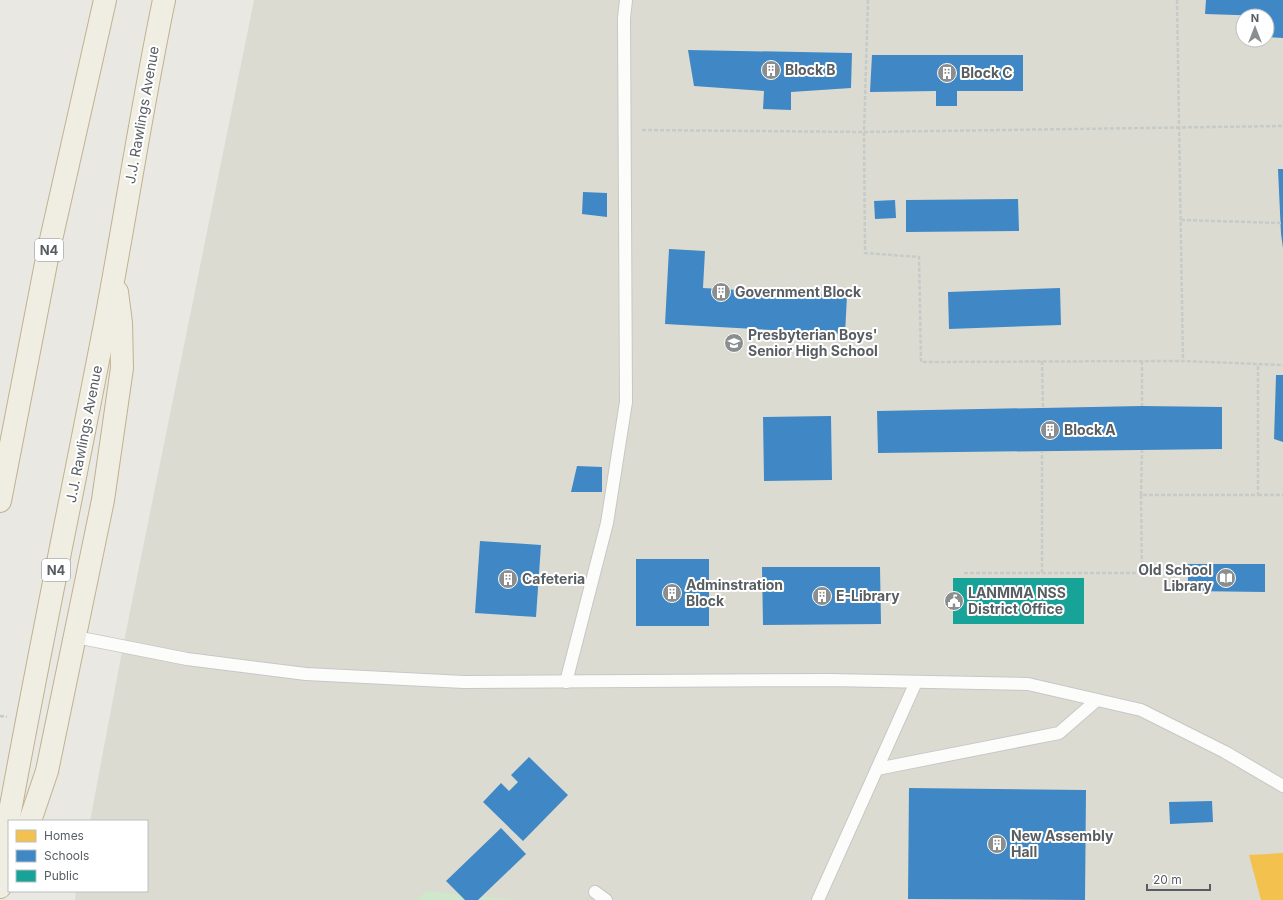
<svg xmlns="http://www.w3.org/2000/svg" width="1283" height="900" viewBox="0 0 1283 900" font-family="Inter,sans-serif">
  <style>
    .education { fill: #dcdbd2; fill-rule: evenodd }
    .green { fill: #cfe7cb }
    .homes { fill: #f2c14e }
    .schools { fill: #3f88c5 }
    .public { fill: #17a398 }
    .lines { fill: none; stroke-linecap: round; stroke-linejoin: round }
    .service-casing { stroke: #c7c7c7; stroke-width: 14 }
    .trunk-casing { stroke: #c1b190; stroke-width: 24 }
    .path { stroke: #c5ccc8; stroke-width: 2.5; stroke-dasharray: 4 2; stroke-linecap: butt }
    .service { stroke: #fcfcfb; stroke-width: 12 }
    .trunk { stroke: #f0eee2; stroke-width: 22 }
    .labels { text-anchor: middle; stroke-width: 4; stroke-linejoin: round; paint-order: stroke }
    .shield { fill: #fff; stroke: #8a8e91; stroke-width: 1 }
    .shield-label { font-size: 13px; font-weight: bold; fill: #585d62 }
    .poi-label { font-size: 14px; font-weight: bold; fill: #585d62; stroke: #fff; text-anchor: start }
    .street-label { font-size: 14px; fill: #585d62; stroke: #fff }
  </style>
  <rect width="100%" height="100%" fill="#eae8e2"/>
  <path class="education" d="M254,0H1283V900H75L76,891H147V821H90L123,646ZM1243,16H1267V40H1243Z"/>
  <polygon class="green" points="428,891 518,900 415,900"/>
  <polygon class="homes" points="1283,853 1283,900 1261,900 1249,855"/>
  <g class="schools">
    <polygon points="1206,0 1283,0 1283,38 1267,37 1267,16 1205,14"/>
    <polygon points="688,50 852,53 851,88 791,92 791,110 763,109 764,91 694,86"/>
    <polygon points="872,55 1023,55 1023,91 957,91 957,106 936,106 936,91 870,92"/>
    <polygon points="1278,169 1283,169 1283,248 1281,234"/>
    <polygon points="583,192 607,193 607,217 582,214"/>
    <polygon points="1018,199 1019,231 906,232 906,200"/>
    <polygon points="895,200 896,218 875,219 874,201"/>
    <polygon points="669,249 705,251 703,288 847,296 845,334 665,324"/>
    <polygon points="1060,288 1061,325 949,329 948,292"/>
    <polygon points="1276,375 1283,375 1283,442 1274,439"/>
    <polygon points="1142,406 1222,407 1222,449 878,453 877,411"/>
    <polygon points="831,416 832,480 764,481 763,417"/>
    <polygon points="577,466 602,467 602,492 571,492"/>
    <polygon points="480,541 541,545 536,617 475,613"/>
    <rect x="636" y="559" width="73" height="67"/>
    <polygon points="1188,564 1265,564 1265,592 1188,591"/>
    <polygon points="762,567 880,567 881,624 763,625"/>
    <polygon points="529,757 568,795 523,841 483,802 501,783 509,791 518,782 511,775"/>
    <polygon points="909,788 1086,790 1085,900 908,899"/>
    <polygon points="1212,801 1213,822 1170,824 1169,802"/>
    <polygon points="501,828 526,854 478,900 465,900 446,881"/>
  </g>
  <rect class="public" x="953" y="578" width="131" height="46"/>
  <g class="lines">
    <defs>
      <g id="service">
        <polyline points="76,637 187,659 306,674 464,682 830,680 1028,684 1141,710 1225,752 1283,786"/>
        <polyline points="566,682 607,523 626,402 624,18 626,0"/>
        <polyline points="877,769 1059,733 1097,700"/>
        <polyline points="595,892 606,900"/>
        <polyline points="818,900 916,682"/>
      </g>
      <g id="trunk">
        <polyline points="0,501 48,253 105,0"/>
        <polyline points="30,821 47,771 103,500 122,368 121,323 117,292"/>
        <path d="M0,867C32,684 71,502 106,319C126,213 142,106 164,0"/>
        <polyline points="0,887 9,869"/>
      </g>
    </defs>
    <use href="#service" class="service-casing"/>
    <use href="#trunk" class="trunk-casing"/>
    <g class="path">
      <polyline points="868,0 864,132 865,253 919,257 921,362 1183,361 1283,365"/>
      <polyline points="1177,0 1183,361"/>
      <polyline points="642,130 864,132 1283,126"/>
      <polyline points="1181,220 1281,223"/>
      <polyline points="1042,361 1043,409"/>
      <polyline points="1142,361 1142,406"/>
      <polyline points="1141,495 1142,450"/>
      <polyline points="1258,495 1283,495"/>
      <polyline points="964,573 1142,573 1141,495 1258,495 1258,364"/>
      <polyline points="1042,573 1042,451"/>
      <polyline points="0,716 7,717"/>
    </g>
    <use href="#service" class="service"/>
    <use href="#trunk" class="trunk"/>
  </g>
  <defs>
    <symbol id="building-disc" viewBox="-11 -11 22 22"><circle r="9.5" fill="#8b8e8f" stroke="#fff"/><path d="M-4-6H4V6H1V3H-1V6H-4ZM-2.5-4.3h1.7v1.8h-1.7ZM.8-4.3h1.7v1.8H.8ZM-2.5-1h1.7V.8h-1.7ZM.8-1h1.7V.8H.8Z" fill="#fff"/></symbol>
    <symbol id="school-disc" viewBox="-11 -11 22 22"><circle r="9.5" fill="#8b8e8f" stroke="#fff"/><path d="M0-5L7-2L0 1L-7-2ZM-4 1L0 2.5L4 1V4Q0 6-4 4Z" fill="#fff"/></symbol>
    <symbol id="library-disc" viewBox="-11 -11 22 22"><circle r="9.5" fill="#8b8e8f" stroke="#fff"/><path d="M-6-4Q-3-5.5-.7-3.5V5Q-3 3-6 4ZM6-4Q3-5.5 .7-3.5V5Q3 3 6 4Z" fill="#fff"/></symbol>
    <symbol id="civic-disc" viewBox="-11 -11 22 22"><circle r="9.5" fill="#8b8e8f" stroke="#fff"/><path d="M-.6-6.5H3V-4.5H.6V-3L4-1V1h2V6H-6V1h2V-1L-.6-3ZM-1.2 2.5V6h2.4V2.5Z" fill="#fff"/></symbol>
  </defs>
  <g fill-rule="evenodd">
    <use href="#building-disc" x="760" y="59" width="22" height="22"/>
    <use href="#building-disc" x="936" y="62" width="22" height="22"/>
    <use href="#building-disc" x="710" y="281" width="22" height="22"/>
    <use href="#school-disc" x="723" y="332" width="22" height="22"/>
    <use href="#building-disc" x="1039" y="419" width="22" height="22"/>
    <use href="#library-disc" x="1215" y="567" width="22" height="22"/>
    <use href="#building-disc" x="497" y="568" width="22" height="22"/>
    <use href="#building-disc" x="661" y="582" width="22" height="22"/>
    <use href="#building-disc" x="811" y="585" width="22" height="22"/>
    <use href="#civic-disc" x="943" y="590" width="22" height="22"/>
    <use href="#building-disc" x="986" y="833" width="22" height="22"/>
  </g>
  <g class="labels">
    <g class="shield">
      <rect x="35" y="239" width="28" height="22" rx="3"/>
      <rect x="42" y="559" width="28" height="22" rx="3"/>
    </g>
    <g class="shield-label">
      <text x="49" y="255">N4</text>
      <text x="56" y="575">N4</text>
    </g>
    <g class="poi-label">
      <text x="785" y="75">Block B</text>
      <text x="961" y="78">Block C</text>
      <text x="735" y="297">Government Block</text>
      <text x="748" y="340">Presbyterian Boys'<tspan x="748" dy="16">Senior High School</tspan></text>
      <text x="1064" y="435">Block A</text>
      <text x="1212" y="575" text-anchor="end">Old School<tspan x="1212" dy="16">Library</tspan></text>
      <text x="522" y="584">Cafeteria</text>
      <text x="686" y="590">Adminstration<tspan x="686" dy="16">Block</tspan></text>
      <text x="968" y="598">LANMMA NSS<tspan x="968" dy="16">District Office</tspan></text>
      <text x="836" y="601">E-Library</text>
      <text x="1011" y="841">New Assembly<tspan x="1011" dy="16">Hall</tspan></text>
    </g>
    <g class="street-label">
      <text transform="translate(142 115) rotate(-80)" y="5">J.J. Rawlings Avenue</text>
      <text transform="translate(84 434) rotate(-79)" y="5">J.J. Rawlings Avenue</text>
    </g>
  </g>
  <rect x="8" y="820" width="140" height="72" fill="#ffffff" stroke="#bcbec0"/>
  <rect x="16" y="830" width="20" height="12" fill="#f2c14e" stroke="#bcbec0"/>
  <text x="44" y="840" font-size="12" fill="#585d62">Homes</text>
  <rect x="16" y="850" width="20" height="12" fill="#3f88c5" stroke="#bcbec0"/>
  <text x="44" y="860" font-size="12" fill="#585d62">Schools</text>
  <rect x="16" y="870" width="20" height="12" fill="#17a398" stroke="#bcbec0"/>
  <text x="44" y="880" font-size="12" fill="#585d62">Public</text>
  <g transform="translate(1255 28)"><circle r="19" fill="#ffffff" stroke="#bcbec0"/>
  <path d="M0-3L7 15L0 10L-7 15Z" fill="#8b8e8f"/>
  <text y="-6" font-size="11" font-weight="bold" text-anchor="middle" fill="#585d62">N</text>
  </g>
  <path d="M1147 884v6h63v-6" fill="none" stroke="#585d62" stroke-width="2"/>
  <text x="1153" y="884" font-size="12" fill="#585d62" stroke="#ffffff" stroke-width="3" paint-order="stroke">20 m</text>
</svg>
